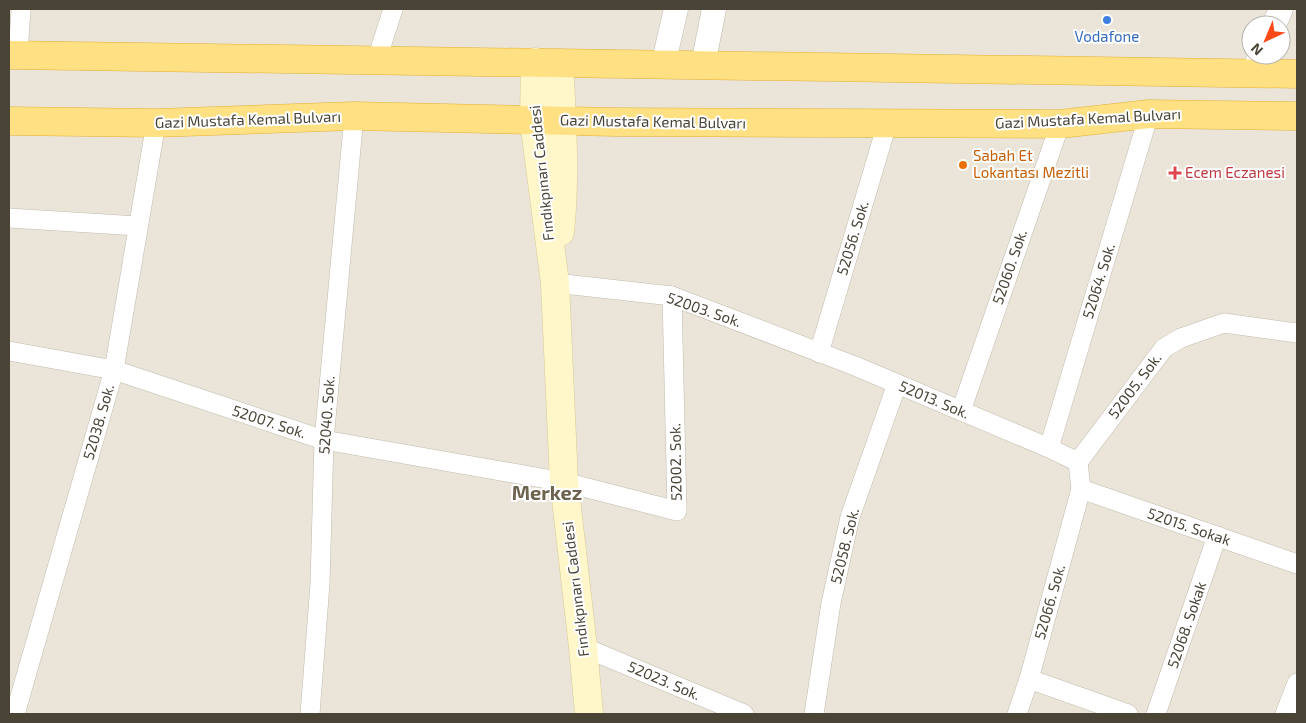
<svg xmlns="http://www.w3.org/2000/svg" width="1306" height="723" viewBox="0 0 1306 723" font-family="'Exo 2',sans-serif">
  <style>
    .residential { fill: #eae5d8; fill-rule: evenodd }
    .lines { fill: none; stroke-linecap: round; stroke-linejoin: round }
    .minor-casing { stroke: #c2bbac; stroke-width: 20 }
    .tertiary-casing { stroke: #c2bbac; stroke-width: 25 }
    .secondary-casing { stroke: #d7ca98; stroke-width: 29 }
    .trunk-casing { stroke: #e4af35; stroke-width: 29 }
    .minor { stroke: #fff; stroke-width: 19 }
    .tertiary { stroke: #fff; stroke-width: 24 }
    .secondary { stroke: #fff6ca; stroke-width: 28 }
    .trunk { stroke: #ffe082; stroke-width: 28 }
    .shop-dot { fill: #3f7fe0; stroke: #fff; stroke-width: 2 }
    .food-dot { fill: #e8710a; stroke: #fff; stroke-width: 2 }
    .health-dot { fill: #e0444e; stroke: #fff; stroke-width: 2 }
    .labels { text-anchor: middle; stroke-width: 4; stroke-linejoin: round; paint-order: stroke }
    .shop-label { font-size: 15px; fill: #366cbe; stroke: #fff }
    .street-label { font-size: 15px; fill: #4a4437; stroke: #fff }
    .food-label { font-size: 15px; fill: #c56008; stroke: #fff; text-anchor: start }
    .health-label { font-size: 15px; fill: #be3a42; stroke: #fff; text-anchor: start }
    .district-label { font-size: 20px; font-weight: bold; fill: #6d634e; stroke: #fff }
  </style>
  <rect width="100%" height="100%" fill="#f5f3ea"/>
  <path class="residential" d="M9,9H1297V714H9ZM1251,25H1281V55H1251Z"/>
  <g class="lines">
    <defs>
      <g id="minor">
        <polyline points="18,55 21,9"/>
        <polyline points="377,59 393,9"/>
        <polyline points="9,218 138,226"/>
        <polyline points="555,283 672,296 855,366 1049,448 1078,462 1164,348 1181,338 1224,323 1297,333"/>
        <polyline points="9,351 114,370 324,440 564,482 677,511 672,296"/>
        <polyline points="819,353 887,124"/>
        <polyline points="961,411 1060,124"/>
        <polyline points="1049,448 1149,114"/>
        <polyline points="1081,489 1297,564"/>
        <polyline points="583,647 744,714"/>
        <polyline points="1029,679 1128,714"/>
        <polyline points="15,714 114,370 156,123"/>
        <polyline points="310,714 320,584 324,440 354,116"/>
        <polyline points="814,714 831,603 850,517 897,384"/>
        <polyline points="1017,714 1029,679 1081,489 1078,462"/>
        <polyline points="1156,714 1217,536"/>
        <polyline points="1285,714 1297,683"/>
      </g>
      <g id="tertiary">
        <polyline points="1274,25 1281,9"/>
        <polyline points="663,65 676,9"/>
        <polyline points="703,65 714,9"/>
        <polyline points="1252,74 1261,55"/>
      </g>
      <g id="secondary">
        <polyline points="535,62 534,120 555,283 564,482 583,647 589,714"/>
        <path d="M559,63C562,119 566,176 560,232"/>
      </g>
      <g id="trunk">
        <path d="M9,55C438,60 868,69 1297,74"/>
        <polyline points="9,121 156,123 354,116 614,122 1060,124 1149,114 1297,116"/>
      </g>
    </defs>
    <use href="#minor" class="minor-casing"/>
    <use href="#tertiary" class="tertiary-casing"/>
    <use href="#secondary" class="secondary-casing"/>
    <use href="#trunk" class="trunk-casing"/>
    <use href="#minor" class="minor"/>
    <use href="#tertiary" class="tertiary"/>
    <use href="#secondary" class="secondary"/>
    <use href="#trunk" class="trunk"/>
  </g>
  <circle class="shop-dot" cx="1107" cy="20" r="5"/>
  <circle class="food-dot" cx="963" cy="165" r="5"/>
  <path class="health-dot" d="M1172.5 165.5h5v5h5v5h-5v5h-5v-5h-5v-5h5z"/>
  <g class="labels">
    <g class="shop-label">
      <text x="1107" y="42">Vodafone</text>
    </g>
    <g class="street-label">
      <text transform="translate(1088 119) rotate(-3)" y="5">Gazi Mustafa Kemal Bulvarı</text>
      <text transform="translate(248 120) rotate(-2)" y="5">Gazi Mustafa Kemal Bulvarı</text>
      <text transform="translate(653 122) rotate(1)" y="5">Gazi Mustafa Kemal Bulvarı</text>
      <text transform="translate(542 173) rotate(-96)" y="5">Fındıkpınarı Caddesi</text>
      <text transform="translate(853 238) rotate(-73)" y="5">52056. Sok.</text>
      <text transform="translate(1010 267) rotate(-71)" y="5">52060. Sok.</text>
      <text transform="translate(1099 281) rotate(-73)" y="5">52064. Sok.</text>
      <text transform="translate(704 310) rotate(19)" y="5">52003. Sok.</text>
      <text transform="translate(1135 386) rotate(-53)" y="5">52005. Sok.</text>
      <text transform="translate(934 400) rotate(23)" y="5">52013. Sok.</text>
      <text transform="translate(327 415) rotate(-86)" y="5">52040. Sok.</text>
      <text transform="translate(99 422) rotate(-74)" y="5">52038. Sok.</text>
      <text transform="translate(269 422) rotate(18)" y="5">52007. Sok.</text>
      <text transform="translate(676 462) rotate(-91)" y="5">52002. Sok.</text>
      <text transform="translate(1189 527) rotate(19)" y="5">52015. Sokak</text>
      <text transform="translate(845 546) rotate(-76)" y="5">52058. Sok.</text>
      <text transform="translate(576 589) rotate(-97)" y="5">Fındıkpınarı Caddesi</text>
      <text transform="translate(1050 602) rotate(-74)" y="5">52066. Sok.</text>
      <text transform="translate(1187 625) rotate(-71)" y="5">52068. Sokak</text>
      <text transform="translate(664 681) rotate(23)" y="5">52023. Sok.</text>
    </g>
    <g class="food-label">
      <text x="973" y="161">Sabah Et<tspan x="973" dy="17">Lokantası Mezitli</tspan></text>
    </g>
    <g class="health-label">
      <text x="1185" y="178">Ecem Eczanesi</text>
    </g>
    <g class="district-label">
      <text x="547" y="500">Merkez</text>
    </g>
  </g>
  <rect width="1306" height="723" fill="none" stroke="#4a4437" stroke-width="20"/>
  <g transform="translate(1266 40) rotate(224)"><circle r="24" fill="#ffffff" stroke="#b7b4af"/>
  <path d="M0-4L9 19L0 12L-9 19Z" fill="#ff4a17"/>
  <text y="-8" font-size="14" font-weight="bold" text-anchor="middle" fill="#4a4437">N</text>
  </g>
</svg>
